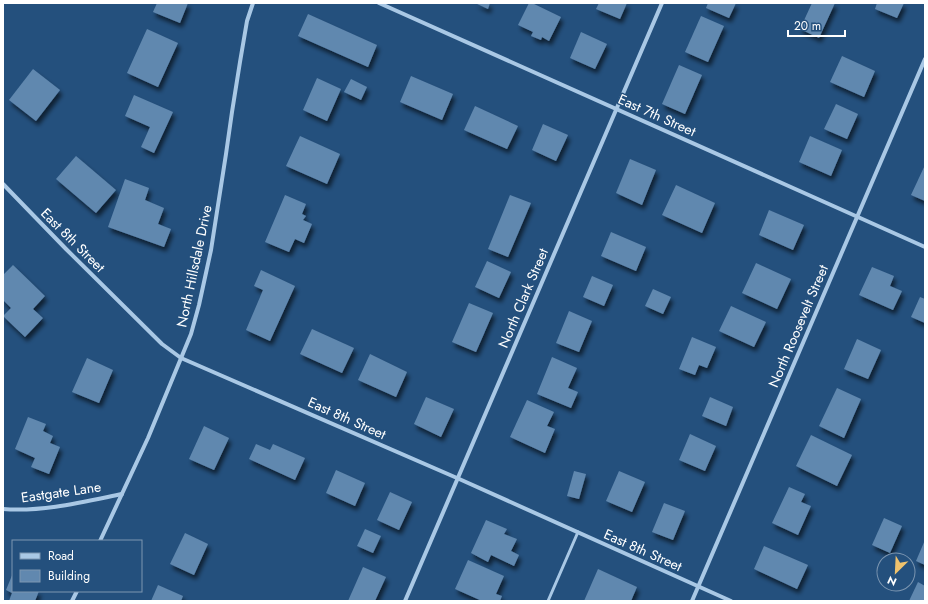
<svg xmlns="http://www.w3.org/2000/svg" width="928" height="604" viewBox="0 0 928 604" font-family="Jost,sans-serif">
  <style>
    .building { fill: #6188af; filter: url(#shadow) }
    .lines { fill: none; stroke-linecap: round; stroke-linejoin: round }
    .service { stroke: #a9c8e5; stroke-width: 3 }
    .minor { stroke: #a9c8e5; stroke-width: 4 }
    .labels { text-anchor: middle; stroke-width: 3; stroke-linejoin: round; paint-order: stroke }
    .street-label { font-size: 14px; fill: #fff; stroke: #24507d }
  </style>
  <defs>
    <filter id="shadow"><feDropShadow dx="2.5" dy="4.5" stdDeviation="2" flood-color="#0009"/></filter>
  </defs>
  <rect width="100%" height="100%" fill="#24507d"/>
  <g class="building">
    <polygon points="157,3 188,3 180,23 153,12"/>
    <polygon points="475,3 490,3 488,9"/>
    <polygon points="529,3 532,3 561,17 549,41 542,37 541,40 531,36 533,32 518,25"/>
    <polygon points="599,3 627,3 620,19 596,9"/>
    <polygon points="708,3 736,3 729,18 706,8"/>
    <polygon points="812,3 835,3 819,38 800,29"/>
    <polygon points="877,3 904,3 897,18 875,9"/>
    <polygon points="308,14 377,45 368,67 298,36"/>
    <polygon points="701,16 724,26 708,62 685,52"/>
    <polygon points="147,29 178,43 158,87 127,73"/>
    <polygon points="581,32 607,44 595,69 570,58"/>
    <polygon points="842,56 875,71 864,97 830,82"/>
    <polygon points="679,65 702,75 685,114 662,104"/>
    <polygon points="33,69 60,90 36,121 9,100"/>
    <polygon points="411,76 453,94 442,120 400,102"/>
    <polygon points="317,78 341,89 327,121 303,110"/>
    <polygon points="351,79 367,87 361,100 344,92"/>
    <polygon points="134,95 173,112 154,153 141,147 150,127 125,116"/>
    <polygon points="836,104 858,114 847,139 824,129"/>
    <polygon points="475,106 518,126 507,149 464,130"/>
    <polygon points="543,124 568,135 556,161 532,150"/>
    <polygon points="300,136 340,154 327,184 286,166"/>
    <polygon points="810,136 842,150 831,176 799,162"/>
    <polygon points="76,156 116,190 96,213 56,179"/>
    <polygon points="630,159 656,170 642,205 616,193"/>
    <polygon points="925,165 925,201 911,195"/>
    <polygon points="125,179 149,188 145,200 164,208 158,224 171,229 164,247 108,227"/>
    <polygon points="676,185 715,203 702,233 662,215"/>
    <polygon points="285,195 306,204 302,214 306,216 303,220 312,224 304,243 295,239 289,252 265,242"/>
    <polygon points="510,195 531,203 508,257 488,249"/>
    <polygon points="769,210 804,225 793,250 759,235"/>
    <polygon points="611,232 646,247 636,271 601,256"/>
    <polygon points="487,261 511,272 499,298 475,287"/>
    <polygon points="756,263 791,279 777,309 742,293"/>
    <polygon points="13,265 45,296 33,309 43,318 25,337 3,316 11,308 3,300 3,275"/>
    <polygon points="872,267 894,276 890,286 902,291 893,310 859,295"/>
    <polygon points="261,270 295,286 270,341 246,330 263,290 254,286"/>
    <polygon points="592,276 613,285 604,306 583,297"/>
    <polygon points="653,289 671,297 663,314 645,306"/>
    <polygon points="920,297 925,299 925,323 911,317"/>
    <polygon points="469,303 493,313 476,352 452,342"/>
    <polygon points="731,306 766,322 754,347 719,331"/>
    <polygon points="569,311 592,321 579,352 556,343"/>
    <polygon points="312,329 354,348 342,373 300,354"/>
    <polygon points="692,337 716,347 707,368 699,365 695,375 679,369"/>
    <polygon points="857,339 881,350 868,379 844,369"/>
    <polygon points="370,354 407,372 396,397 358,380"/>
    <polygon points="552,357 577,368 568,388 578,392 571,408 537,394"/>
    <polygon points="87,358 113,370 99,403 72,392"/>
    <polygon points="837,388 861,399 844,438 819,426"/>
    <polygon points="426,397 454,409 441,437 414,424"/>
    <polygon points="710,397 733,407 726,426 702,416"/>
    <polygon points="527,400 554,412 547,426 555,429 545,453 510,437"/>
    <polygon points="28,417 46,424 43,431 53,436 50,443 60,447 49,474 31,467 35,458 15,449"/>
    <polygon points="204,426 229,438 214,470 189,459"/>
    <polygon points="690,434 716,446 705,471 679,460"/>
    <polygon points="811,435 852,455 837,486 796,466"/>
    <polygon points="256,444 270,450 273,444 305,458 295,480 249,459"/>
    <polygon points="336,470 365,483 355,506 326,493"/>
    <polygon points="574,471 586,474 579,499 567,496"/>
    <polygon points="619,471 645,482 632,512 606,501"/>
    <polygon points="789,487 805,494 801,502 811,506 798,535 772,523"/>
    <polygon points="390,492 412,502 399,530 377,520"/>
    <polygon points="664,503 685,511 673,540 652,532"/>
    <polygon points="884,518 902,526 890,553 872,545"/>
    <polygon points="486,520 507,529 504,534 517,539 511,551 519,555 514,566 491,555 488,562 471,553"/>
    <polygon points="365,529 381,536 373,553 357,546"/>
    <polygon points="185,533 208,544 194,575 170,564"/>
    <polygon points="925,540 925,565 916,561"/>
    <polygon points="764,546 808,565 797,589 754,569"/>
    <polygon points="468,560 504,576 496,594 502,596 500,601 482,601 455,589"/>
    <polygon points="363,567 386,577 375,601 348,601"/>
    <polygon points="598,569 637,587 631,601 584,601"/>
    <polygon points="13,573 13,591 39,591 35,601 9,601 12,593 6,590"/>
    <polygon points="918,582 925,586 925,601 909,601"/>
    <polygon points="158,585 183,596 181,601 151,601"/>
  </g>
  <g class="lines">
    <polyline class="service" points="548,601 578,532"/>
    <g class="minor">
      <polyline points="379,3 925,247"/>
      <polyline points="3,184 66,249 162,344 181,358 457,478 731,601"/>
      <path d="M3,509C43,512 83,502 122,494"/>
      <polyline points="100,541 148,438 191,334 199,305 211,250 226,154 232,112 240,62 247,21 253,3"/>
      <polyline points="72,601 77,591"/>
      <polyline points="405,601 662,3"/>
      <polyline points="692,601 925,59"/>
    </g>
  </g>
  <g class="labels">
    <g class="street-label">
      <text transform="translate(657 115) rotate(24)" y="5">East 7th Street</text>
      <text transform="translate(73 240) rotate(45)" y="5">East 8th Street</text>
      <text transform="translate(194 266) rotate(-78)" y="5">North Hillsdale Drive</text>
      <text transform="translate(523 298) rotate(-67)" y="5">North Clark Street</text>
      <text transform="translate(798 326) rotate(-67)" y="5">North Roosevelt Street</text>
      <text transform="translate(347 418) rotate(24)" y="5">East 8th Street</text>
      <text transform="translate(61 492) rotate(-8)" y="5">Eastgate Lane</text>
      <text transform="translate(643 550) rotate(24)" y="5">East 8th Street</text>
    </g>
  </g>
  <rect width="928" height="604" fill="none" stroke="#ffffff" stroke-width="8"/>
  <rect x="12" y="540" width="130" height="52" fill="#24507d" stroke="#7c96b1"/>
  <rect x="20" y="553" width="20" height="6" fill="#a9c8e5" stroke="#7c96b1"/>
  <text x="48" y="560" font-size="12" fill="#ffffff">Road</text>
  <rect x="20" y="570" width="20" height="12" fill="#6188af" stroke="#7c96b1"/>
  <text x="48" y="580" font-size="12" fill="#ffffff">Building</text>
  <g transform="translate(896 572) rotate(204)"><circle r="19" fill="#24507d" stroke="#7c96b1"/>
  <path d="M0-3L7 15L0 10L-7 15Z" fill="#efc26d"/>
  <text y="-6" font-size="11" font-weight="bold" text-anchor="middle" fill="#ffffff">N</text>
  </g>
  <path d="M788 30v6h57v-6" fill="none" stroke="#ffffff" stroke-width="2"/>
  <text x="794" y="30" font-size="12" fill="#ffffff" stroke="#24507d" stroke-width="3" paint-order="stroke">20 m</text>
</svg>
